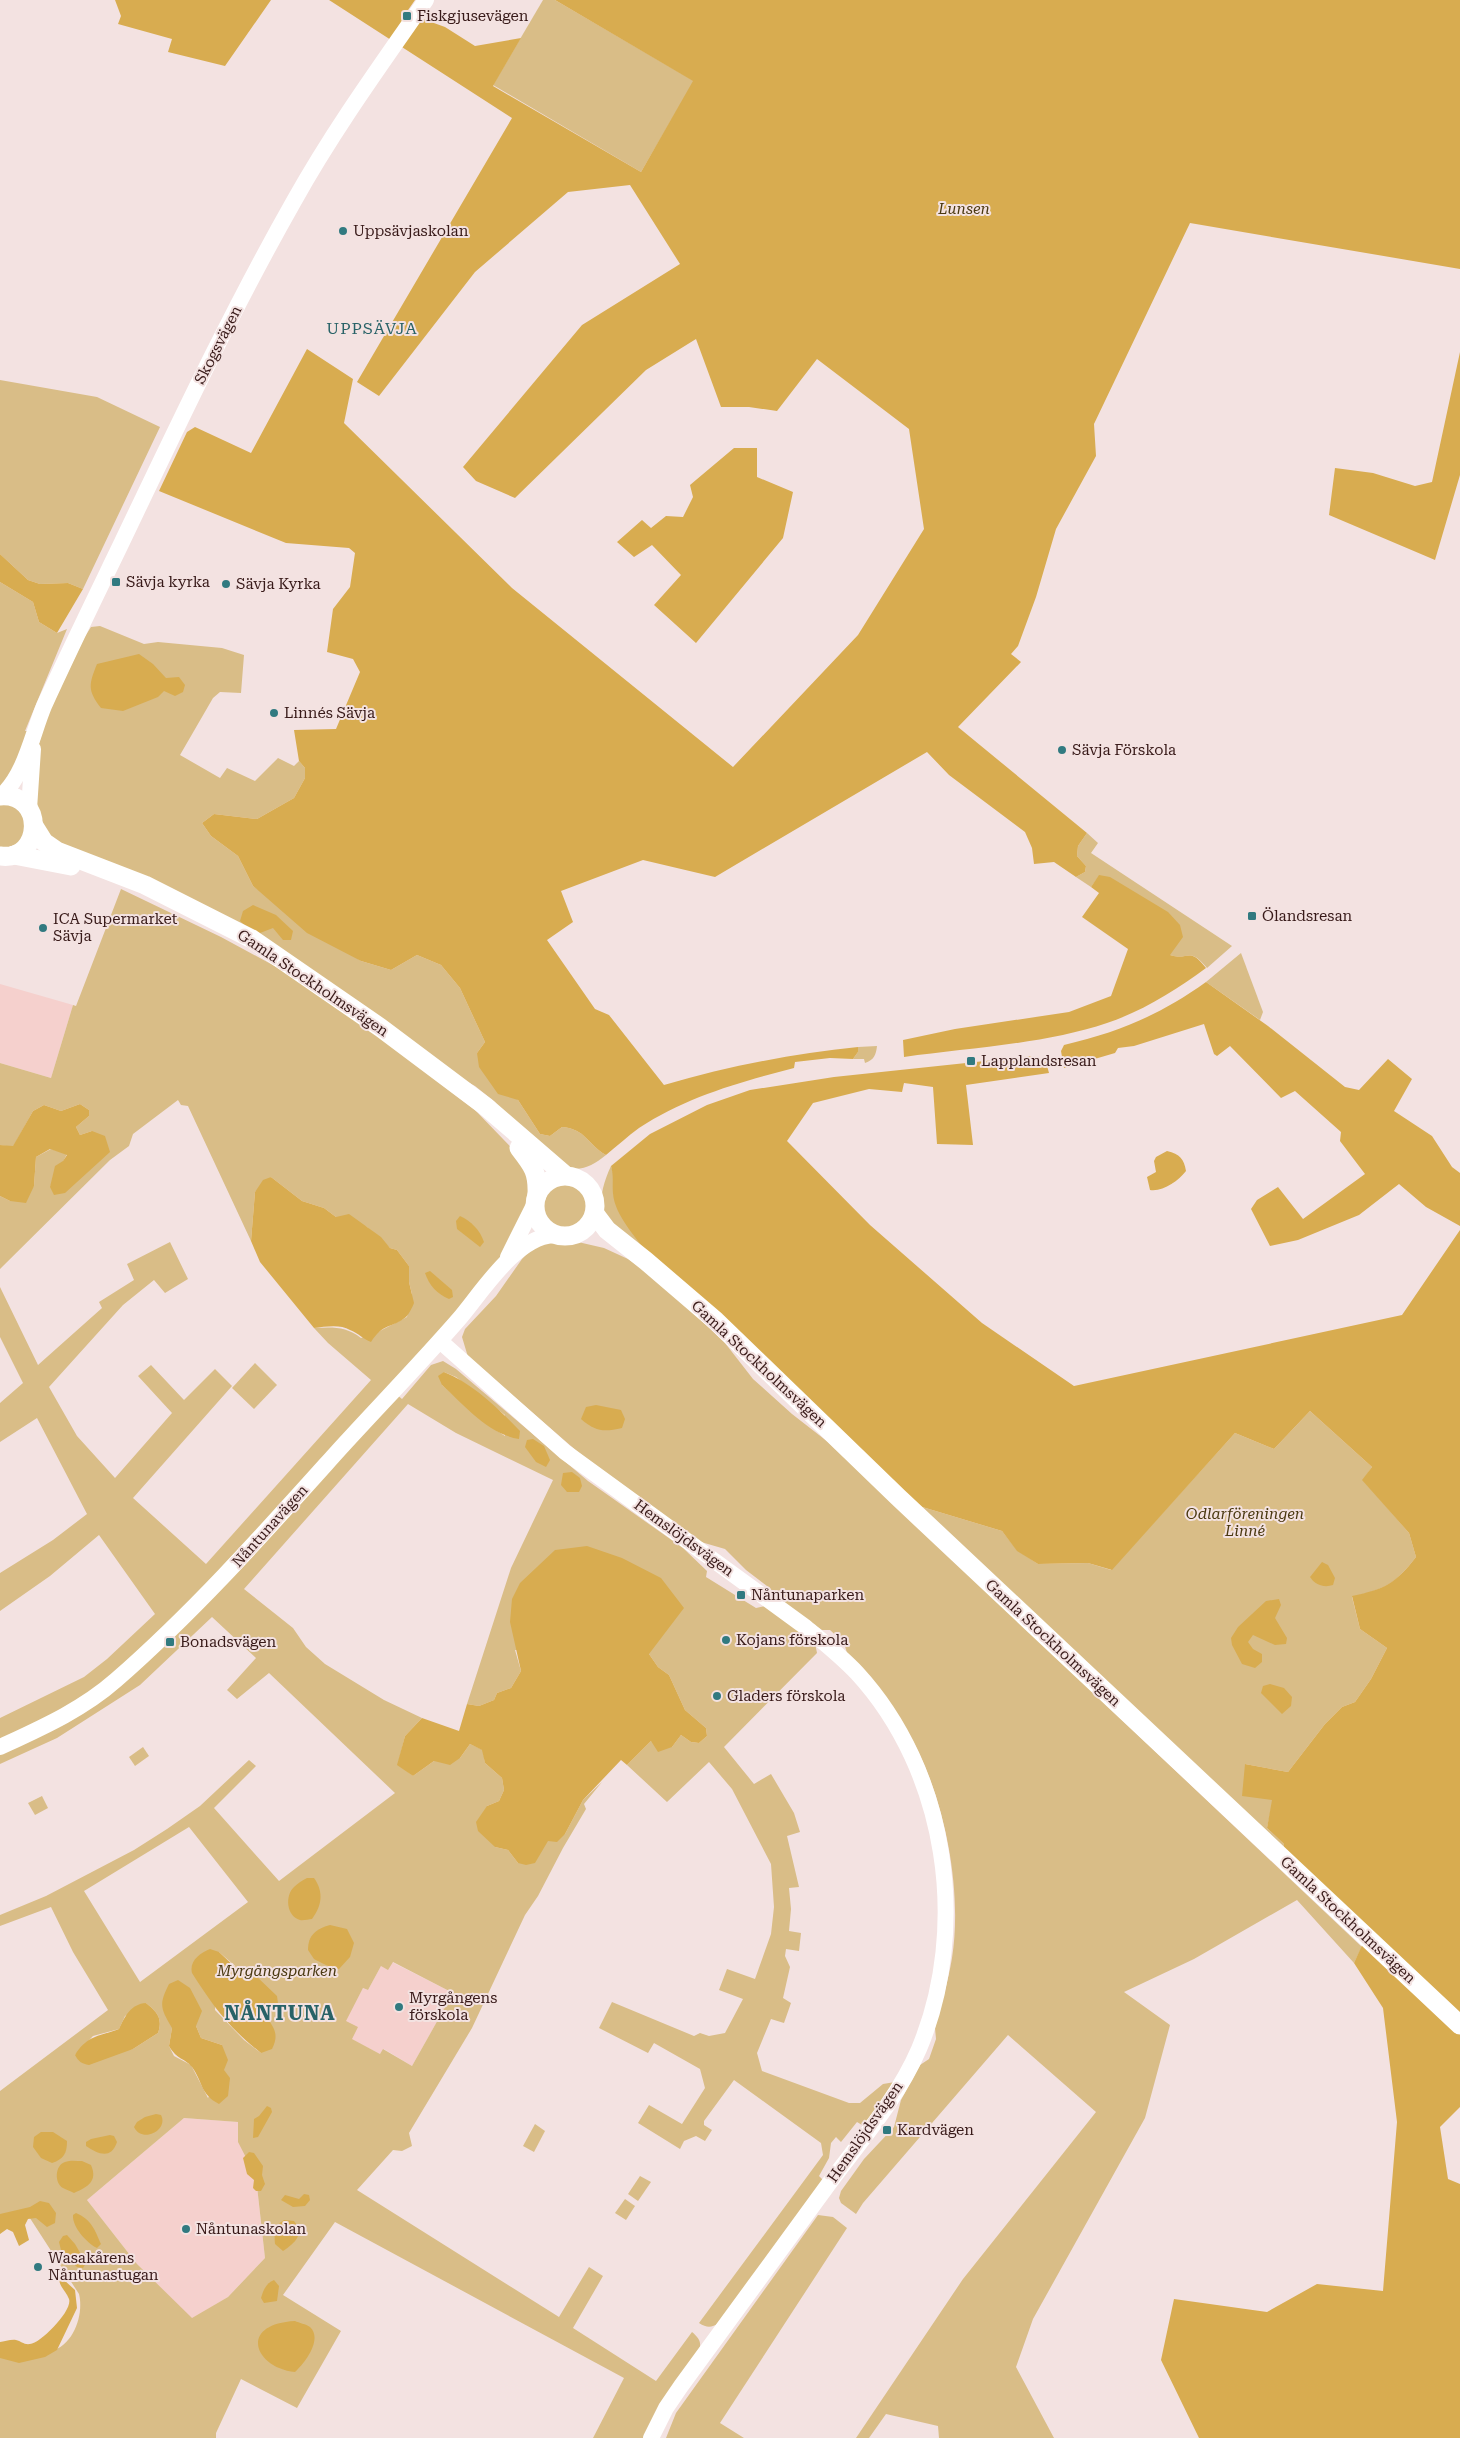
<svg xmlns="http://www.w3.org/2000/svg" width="1460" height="2438" viewBox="0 0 1460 2438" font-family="'Roboto Serif',serif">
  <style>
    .built { fill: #f5d0cd }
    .green { fill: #d9bd87; fill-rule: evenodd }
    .forest { fill: #d8ac50 }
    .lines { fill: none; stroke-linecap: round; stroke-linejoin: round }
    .tertiary { stroke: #fff; stroke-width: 16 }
    .secondary { stroke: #fff; stroke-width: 19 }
    .poi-dot { fill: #317a80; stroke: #f3e2e1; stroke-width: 2 }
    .labels { text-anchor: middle; stroke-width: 4; stroke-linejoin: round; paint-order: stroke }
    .poi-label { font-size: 15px; fill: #381a19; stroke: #f3e2e1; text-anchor: start }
    .park-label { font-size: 15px; font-style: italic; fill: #4a3810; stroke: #f3e2e1 }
    .street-label { font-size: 15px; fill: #381a19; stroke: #f3e2e1 }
    .neighbourhood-label { font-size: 16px; letter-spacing: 1px; fill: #286267; stroke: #f3e2e1 }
    .district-label { font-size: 20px; font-weight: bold; letter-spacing: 1px; fill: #286267; stroke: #f3e2e1 }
  </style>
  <rect width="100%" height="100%" fill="#f3e2e1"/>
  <g class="built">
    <polygon points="0,984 73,1005 51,1078 0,1063"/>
    <polygon points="392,1962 453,1993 412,2066 384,2049 380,2054 351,2039 345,2021 363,1988 368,1990 381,1966"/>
    <polygon points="184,2118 239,2122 256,2177 265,2258 228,2297 192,2319 137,2264 87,2200"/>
  </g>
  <g class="green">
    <polygon points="543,0 555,0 694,81 641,172 493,85"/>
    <polygon points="0,380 97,397 160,427 83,589 68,583 40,584 28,580 0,554"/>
    <polygon points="0,582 33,602 39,622 57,633 67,629 25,731 28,731 12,776 0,788"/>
    <path d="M100,626L144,644L158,642L222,648L244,655L241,693L220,692L213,698L180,755L220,778L227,768L255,781L278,758L294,766L299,761L305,768V778L294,798L257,819L214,814L202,823L211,836L238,856L253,886L361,961L391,970L417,955L441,965L460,988L485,1042L477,1053L518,1100L540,1134L550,1136L562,1127C586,1129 587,1144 606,1155C592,1166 582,1172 564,1167L505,1118L495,1102L475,1086L456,1076L330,984L52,844L37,816L34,761L47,716L84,638L91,627Z"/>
    <polygon points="0,802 8,802 27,818 23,842 0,850"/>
    <path d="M1087,833L1098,843L1091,853L1232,946L1207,968C1189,946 1189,961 1170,955L1099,876L1091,887L1076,877L1085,872L1086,866L1077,856L1078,846Z"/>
    <path d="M121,889L221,937L282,970L357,1020L475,1110L526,1163L533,1186L528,1204L498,1264L389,1388L402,1399L431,1365L443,1361L456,1369L588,1481L683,1548L707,1571L706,1577L756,1608L765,1606L815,1643L817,1653L724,1747L754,1784L771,1774L794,1813L800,1832L787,1836L799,1887L789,1888L791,1909L789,1931L801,1933L799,1951L786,1949L785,1956L790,1967L783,1998L791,2003L784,2023L771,2019L757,2053L762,2071L849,2103H860L883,2084L895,2082L876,2112L862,2125L857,2122L841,2142L836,2137L831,2143L829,2158L819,2176L823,2180L719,2323C711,2328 707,2328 699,2323L823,2155L821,2143L734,2080L704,2121V2125L712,2130L705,2141L696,2136L684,2141L680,2149L638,2123L649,2105L682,2124L705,2088L700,2069L654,2043L648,2053L599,2028L612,2002L694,2036L700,2033L709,2036L725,2033L743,1999L719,1990L727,1969L755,1979L771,1934L774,1907L771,1864L732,1789L709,1762L667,1802L627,1765L651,1741L672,1747L681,1735L691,1742L699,1743L707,1736L706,1728L685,1710L669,1675L658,1667L649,1654L515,1650L521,1671L511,1688L497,1693L494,1700L479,1706L467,1704L511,1568L553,1480L456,1433L408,1404L244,1589L293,1628L306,1647L325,1664L384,1700L422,1718L405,1736L398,1764L413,1776L434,1761L460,1758L470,1744L483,1750L485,1763L502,1778L504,1790L499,1801L487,1806L495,1847L508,1850L518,1863L548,1840L565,1834L583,1800L602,1782L584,1804L586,1809L563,1848L538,1896L525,1915L472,2028L409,2133L412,2146L402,2151L393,2150L357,2190L559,2317L589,2267L603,2276L573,2328L656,2381L692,2332C699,2338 702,2342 699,2351L643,2438H593L624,2378L335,2222L283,2295L341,2331L297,2408L241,2379L216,2433V2438H0V2355C16,2354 35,2355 51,2351C74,2345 84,2314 79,2294L26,2212L0,2229V2091L108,2010L73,1952L51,1907L0,1926V1915L46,1896L134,1850L167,1829L200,1806L249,1760L256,1766L214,1808L279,1881L395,1793L269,1673L237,1699L227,1690L256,1658L212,1617L140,1685L57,1738L0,1764V1718L84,1677L107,1659L155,1614L99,1535L50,1576L0,1611V1573L53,1540L87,1514L37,1418L0,1442V1403L23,1383L0,1337V1287L38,1365L102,1308L99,1302L134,1280L127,1264L170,1242L188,1279L165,1293L154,1280L123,1305L49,1387L77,1436L115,1478L172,1413L138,1376L151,1365L184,1400L215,1369L232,1386L133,1498L206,1564L371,1380L328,1343L314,1328C332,1327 346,1326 361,1338L378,1332L407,1317L412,1294L409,1282V1266L397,1250L390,1248L367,1227L336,1217L324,1208L302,1201L271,1177L255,1192L251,1241L188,1106L181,1105L178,1100L133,1134L129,1146L110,1160L0,1269V1196L10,1201L34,1186L36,1157L51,1149L67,1154L50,1187L92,1131L80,1135L76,1127L89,1116V1110L80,1104L61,1111L44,1105L33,1111L13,1147L0,1145V1063L51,1078L73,1005L76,1006ZM444,1372L456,1377L505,1415V1436L485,1423L442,1385ZM189,1827L248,1902L140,1982L84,1891ZM219,1952L278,2003L266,2016L261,2053L244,2040L215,2010ZM393,1962L453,1993L412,2066L383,2049L380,2054L352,2039L358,2027L346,2021L363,1988L368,1990L381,1966L388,1970ZM146,2003C157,2012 163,2018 158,2033L133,2049L75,2055L93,2036L119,2029L125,2016ZM196,2026L201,2038L222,2045L223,2070L208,2098L191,2065L174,2056L169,2046L172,2028ZM184,2118L238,2122V2142L256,2177L265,2258L228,2297L192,2318L137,2264L87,2200Z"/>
    <polygon points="1241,953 1263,1012 1260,1020 1206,982"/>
    <path d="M877,1046C876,1055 874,1060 865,1063L864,1059H853L858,1052V1047Z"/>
    <path d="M611,1166L615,1179L613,1194L649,1256L601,1212C600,1195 604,1181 611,1166Z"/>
    <circle cx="565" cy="1206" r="24"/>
    <path d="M547,1241L578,1242L604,1248L628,1259L656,1278L725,1343L753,1379L792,1414L828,1442L1362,1947L1354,1963L1297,1900L1194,1959L1124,1992L1170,2025L1145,2118L1033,2319L1016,2367L1054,2438H939L938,2426L886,2414L869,2438H856L963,2279L1096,2112L1008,2035L863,2203L856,2214L841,2203L839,2198L841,2191L864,2159L894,2127L901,2100L920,2065L929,2059L936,2039L935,2028C941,2005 948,1982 952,1958C963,1888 944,1795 909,1734C893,1707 867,1679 847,1653L844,1643L830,1630H822L772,1595L771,1589L746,1570L725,1549L701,1542L579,1453L468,1357L462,1337L465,1329L496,1296L522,1259L534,1246Z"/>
    <polygon points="255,1363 277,1385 254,1409 232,1388"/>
    <path d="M1310,1411L1372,1467L1363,1480L1409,1533L1416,1557C1395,1584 1385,1589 1352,1597L1360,1629L1387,1648L1371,1679L1355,1702L1342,1707L1325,1724L1288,1772L1245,1764L1273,1800L1267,1828L1284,1844L1283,1853L919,1506L1002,1531L1017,1550L1038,1564L1088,1563L1111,1570L1235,1433L1274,1449Z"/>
    <polygon points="143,1747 149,1756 135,1766 129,1757"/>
    <polygon points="42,1796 48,1808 35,1815 28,1803"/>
    <polygon points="535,2124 545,2131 534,2152 523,2146"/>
    <polygon points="640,2176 651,2182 638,2201 628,2194"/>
    <polygon points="625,2199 635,2206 626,2220 615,2213"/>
    <polygon points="818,2215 833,2217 847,2228 720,2423 744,2438 666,2438 676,2413"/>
  </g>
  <g class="forest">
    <polygon points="115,0 271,0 225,66 168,52 172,39 118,24 121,16"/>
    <path d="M329,0H415L406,13L445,27L475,46L521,38L493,86L641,172L693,81L555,0H1460V269L1190,223L1094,424L1096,456L1056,529L1036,597L1018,646L1011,654L1021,662L958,727L1087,833L1078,846L1077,856L1086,866L1085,872L1076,877L1054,862L1034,864L1032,848L1025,832L949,775L927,752L715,877L643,860L561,891L573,922L547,940L595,1009L609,1015L664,1085C728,1066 792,1054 858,1047V1052L853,1059L830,1058L795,1062L794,1068C740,1082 686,1097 639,1128C628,1136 617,1146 606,1155C587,1144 586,1129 562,1127L550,1136L540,1134L518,1100L498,1094L479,1067L477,1053L485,1042L460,988L441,965L417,955L391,970L361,961L307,933L253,886L238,856L211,836L202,823L214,814L257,819L294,798L305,778V768L299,761L294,730L336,729L360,672L353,659L327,652L333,609L350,587L355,553L349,548L286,543L159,491L187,432L195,427L251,453L307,349L353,379L344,423L512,588L733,767L858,635L924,529L909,429L817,359L777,411L749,407H721L696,339L646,370L515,498L476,481L463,467L582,325L680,264L630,185L568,192L475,272L379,396L357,382L512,118Z"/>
    <polygon points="1460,352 1460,475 1435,560 1329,515 1335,468 1373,473 1415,486 1432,482"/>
    <polygon points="734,448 757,448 757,477 793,492 783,538 696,643 654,605 681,575 652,545 634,557 617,542 642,520 651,528 666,516 683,517 693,497 690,485"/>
    <polygon points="0,554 28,580 40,584 68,583 83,589 57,633 39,622 33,602 0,582"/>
    <path d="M139,654L153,664L166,678L179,677L185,685L183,692L175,696L164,691L158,697L123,711L101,708C87,690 89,684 97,664Z"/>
    <path d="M1099,875L1110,877L1168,912L1180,925L1183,937L1170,955C1189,961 1189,946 1206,968C1176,990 1143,1011 1107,1023C1045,1044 968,1048 904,1057L903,1040L955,1029L1069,1012L1111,996L1128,949L1082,917L1099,893L1091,887Z"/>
    <polygon points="253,905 276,915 293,931 291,940 283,940 273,928 260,933 248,928 240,921 243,911"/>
    <path d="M1206,982L1268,1026L1345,1087L1359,1090L1388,1059L1412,1079L1394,1111L1432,1136L1452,1167L1460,1173V1226L1426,1207L1399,1184L1359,1215L1298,1240L1270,1246L1251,1209L1257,1200L1278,1187L1303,1219L1365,1174L1340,1141L1341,1132L1295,1091L1281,1098L1230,1046L1217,1056L1214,1054L1204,1024L1134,1046L1118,1048L1115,1053L1064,1068L1061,1051L1064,1045C1119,1032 1160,1015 1206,982Z"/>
    <path d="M1033,1056L1046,1062L1049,1073L966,1085L973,1145L937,1144L933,1087L904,1083L902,1092L869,1089L813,1103L787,1141L870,1225L982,1323L1074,1386L1402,1315L1460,1230V2107L1440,2127L1448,2179L1460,2184V2438H1199L1161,2360L1174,2299L1267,2312L1317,2284L1383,2291L1397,2122L1383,2008L1354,1963L1370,1928L1283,1853L1284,1844L1267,1828L1272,1800L1242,1796L1245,1764L1288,1772L1325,1724L1342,1707L1355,1702L1371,1679L1387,1648L1360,1629L1352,1596C1385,1589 1395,1584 1416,1557L1409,1533L1362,1480L1372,1467L1310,1411L1274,1449L1235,1433L1112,1570L1088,1563L1038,1564L1017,1551L1002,1531L919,1506L649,1256C637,1238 615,1216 613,1194C612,1183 614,1177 611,1166L650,1134L707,1105L750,1090L834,1077Z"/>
    <polygon points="80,1104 89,1110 89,1116 76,1127 80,1135 92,1131 105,1136 110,1152 65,1193 54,1195 50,1187 55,1166 63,1161 67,1155 50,1149 36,1157 34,1186 26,1203 10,1201 0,1196 0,1145 13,1146 33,1111 44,1105 61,1111"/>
    <path d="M1167,1151C1180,1154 1184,1159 1186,1171C1178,1181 1163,1192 1150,1190L1147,1177L1156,1172L1154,1161L1156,1157Z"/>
    <path d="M271,1177L302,1201L324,1208L336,1217L349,1214L381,1237L390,1248L397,1250L409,1266V1282L414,1303C412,1308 409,1314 406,1317C391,1329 384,1322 371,1342C363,1339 358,1333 350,1330C340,1324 325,1327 314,1328L260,1262L251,1241L255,1192L263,1180Z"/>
    <path d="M460,1216C471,1221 480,1230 484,1242L480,1247L457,1229L456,1221Z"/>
    <path d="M430,1271L452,1290L453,1297L449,1299C437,1294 429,1285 425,1273Z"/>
    <path d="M444,1372C472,1383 499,1409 520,1431L519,1439C488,1434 464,1405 442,1385L438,1376Z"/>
    <path d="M596,1405L621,1410L625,1419L622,1428C604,1432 596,1432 581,1419L586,1407Z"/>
    <polygon points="533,1439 544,1446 550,1460 546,1467 536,1462 525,1447 527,1440"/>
    <polygon points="572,1472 580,1478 582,1486 579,1492 567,1492 561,1485 563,1473"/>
    <polygon points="587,1546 622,1558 661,1578 684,1608 649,1654 658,1667 669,1675 685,1710 706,1728 707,1736 699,1743 691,1742 681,1735 672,1747 658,1752 651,1741 627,1765 621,1760 583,1800 565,1834 557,1842 548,1841 535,1863 526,1865 518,1863 508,1850 495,1847 478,1831 476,1822 487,1806 499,1801 504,1790 502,1778 485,1763 482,1750 470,1744 460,1758 450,1765 434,1761 413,1776 397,1765 405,1736 422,1718 459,1731 467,1704 479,1706 494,1700 497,1693 511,1688 521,1671 510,1622 512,1599 520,1583 555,1550"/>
    <path d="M1322,1562L1328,1565L1335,1578L1333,1585C1324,1588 1315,1585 1310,1577Z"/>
    <polygon points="1279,1599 1281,1605 1275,1618 1287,1638 1286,1644 1275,1645 1253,1635 1248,1642 1253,1649 1262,1654 1262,1662 1255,1668 1242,1664 1232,1645 1231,1638 1238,1627 1266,1601"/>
    <polygon points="1270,1684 1284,1688 1292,1697 1291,1706 1282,1714 1261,1693 1263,1686"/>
    <path d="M307,1878H314C324,1892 322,1906 312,1919C309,1919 303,1921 300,1920C286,1916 285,1895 294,1887C298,1883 303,1880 307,1878Z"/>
    <path d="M330,1925L347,1929L354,1943L350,1957L339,1969C334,1969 319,1962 314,1959L308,1950C308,1935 316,1929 330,1925Z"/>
    <path d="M210,1949L219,1952L234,1966L251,1971L277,1996L278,2003L266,2016C275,2029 279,2035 272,2049L261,2053C229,2028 213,2006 192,1973C189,1961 200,1953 210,1949Z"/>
    <path d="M178,1980L190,1988L202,2011L196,2026L201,2038L222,2045L228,2060L224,2070L230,2078L228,2096L219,2104C200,2094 203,2082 192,2067C185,2058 177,2060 169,2046L172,2028C160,2008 159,2004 169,1984Z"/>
    <path d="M146,2003C157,2012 163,2018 158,2033L133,2049L89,2065C82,2064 78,2061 75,2055C87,2035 101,2036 119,2029C125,2016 131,2004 146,2003Z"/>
    <polygon points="267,2106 271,2108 272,2112 258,2137 253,2138 254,2119 259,2116"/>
    <path d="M156,2114L161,2115C169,2130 142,2144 134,2127L137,2122L145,2117Z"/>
    <path d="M41,2132H53L67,2141C67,2153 64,2159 52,2163L41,2158L33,2147L34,2137Z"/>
    <path d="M110,2135L114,2136L117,2142C111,2160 98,2154 86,2146V2142L91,2139Z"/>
    <polygon points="249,2152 254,2153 263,2166 262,2175 265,2184 261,2191 256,2191 253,2188 254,2180 247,2174 243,2158"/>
    <path d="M82,2161L91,2165C98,2181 88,2187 74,2193C71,2191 66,2190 63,2188C54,2183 55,2165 65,2162C70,2160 77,2161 82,2161Z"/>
    <polygon points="304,2194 309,2195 310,2200 305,2206 293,2207 281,2200 285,2195 299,2199"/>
    <polygon points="40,2201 49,2203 56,2213 55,2223 47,2227 36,2218 28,2219 25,2225 29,2240 19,2246 13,2232 7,2229 0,2234 0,2214 30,2207"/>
    <path d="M76,2213C91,2219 95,2230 101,2244L97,2248C87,2243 72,2227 73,2215Z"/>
    <path d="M284,2220L294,2221C305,2234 295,2243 283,2251L275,2244C274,2233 274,2226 284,2220Z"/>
    <polygon points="67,2235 75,2244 86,2263 83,2268 77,2267 67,2258 61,2250 59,2242 63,2236"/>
    <path d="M59,2279L64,2280L75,2290L77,2308L57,2350L45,2357L19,2363L0,2358V2342C4,2342 11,2339 16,2340C21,2341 24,2345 30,2344C41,2343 73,2310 69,2299C66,2291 60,2288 59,2279Z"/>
    <path d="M274,2280L279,2286L277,2301L264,2303L261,2298C263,2291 266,2283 274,2280Z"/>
    <path d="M295,2321C299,2323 306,2324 310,2327C323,2339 305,2363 295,2372C254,2368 238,2324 295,2321Z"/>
  </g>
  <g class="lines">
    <g class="tertiary">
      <path d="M2,795C25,774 32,735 44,706C69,651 96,596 122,542C177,427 231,312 294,201C333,131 380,66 426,0"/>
      <polyline points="29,809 33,749"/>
      <polyline points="508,1257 534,1205"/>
      <path d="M440,1341L565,1452L804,1626C822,1641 841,1656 857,1673C947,1771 970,1927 919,2049C897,2100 858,2144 825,2189C777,2254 729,2321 681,2386L666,2408L651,2438"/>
      <path d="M0,1747C41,1728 82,1710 116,1680C196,1610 266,1531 337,1452C377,1408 419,1365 459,1319C482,1292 515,1238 553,1235"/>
    </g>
    <g class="secondary">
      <path d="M0,796C46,792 43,862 0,856"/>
      <polyline points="34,826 44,842 57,851 145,885 252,939 381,1028 485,1106 565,1175"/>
      <polyline points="14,855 71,866"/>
      <path d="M519,1148C533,1166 538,1172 537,1195"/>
      <circle cx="565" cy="1206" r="30"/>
      <polyline points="595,1214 607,1230 646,1261 716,1321 898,1497 1460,2025"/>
    </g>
  </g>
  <g class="poi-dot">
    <rect x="402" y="11" width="10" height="10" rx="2.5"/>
    <circle cx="343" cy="231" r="5"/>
    <rect x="111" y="577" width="10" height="10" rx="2.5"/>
    <circle cx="226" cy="584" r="5"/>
    <circle cx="274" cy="713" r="5"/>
    <circle cx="1062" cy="750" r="5"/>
    <rect x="1247" y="911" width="10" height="10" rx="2.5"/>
    <circle cx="43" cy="928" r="5"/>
    <rect x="966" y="1056" width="10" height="10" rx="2.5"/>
    <rect x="736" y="1590" width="10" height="10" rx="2.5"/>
    <circle cx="726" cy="1640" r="5"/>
    <rect x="165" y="1637" width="10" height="10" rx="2.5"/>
    <circle cx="717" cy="1696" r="5"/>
    <circle cx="399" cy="2007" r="5"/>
    <rect x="882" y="2125" width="10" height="10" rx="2.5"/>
    <circle cx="186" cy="2229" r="5"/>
    <circle cx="38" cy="2267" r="5"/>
  </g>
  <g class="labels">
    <g class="poi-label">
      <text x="417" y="21">Fiskgjusevägen</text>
      <text x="353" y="236">Uppsävjaskolan</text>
      <text x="126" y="587">Sävja kyrka</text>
      <text x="236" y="589">Sävja Kyrka</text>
      <text x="284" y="718">Linnés Sävja</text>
      <text x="1072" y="755">Sävja Förskola</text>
      <text x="1262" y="921">Ölandsresan</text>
      <text x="53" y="924">ICA Supermarket<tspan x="53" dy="17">Sävja</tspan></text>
      <text x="981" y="1066">Lapplandsresan</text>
      <text x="751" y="1600">Nåntunaparken</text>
      <text x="736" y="1645">Kojans förskola</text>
      <text x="180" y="1647">Bonadsvägen</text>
      <text x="727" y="1701">Gladers förskola</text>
      <text x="409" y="2003">Myrgångens<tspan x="409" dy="17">förskola</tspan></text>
      <text x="897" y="2135">Kardvägen</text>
      <text x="196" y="2234">Nåntunaskolan</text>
      <text x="48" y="2263">Wasakårens<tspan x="48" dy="17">Nåntunastugan</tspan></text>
    </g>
    <g class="park-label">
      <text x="964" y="214">Lunsen</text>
      <text x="1245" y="1519">Odlarföreningen<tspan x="1245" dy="17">Linné</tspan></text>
      <text x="277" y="1976">Myrgångsparken</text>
    </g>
    <g class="street-label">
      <text transform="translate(218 345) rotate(-63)" y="5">Skogsvägen</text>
      <text transform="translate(313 983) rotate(34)" y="5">Gamla Stockholmsvägen</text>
      <text transform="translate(759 1364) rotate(43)" y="5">Gamla Stockholmsvägen</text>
      <text transform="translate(270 1526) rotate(-48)" y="5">Nåntunavägen</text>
      <text transform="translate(684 1538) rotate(36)" y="5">Hemslöjdsvägen</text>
      <text transform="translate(1053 1643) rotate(43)" y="5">Gamla Stockholmsvägen</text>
      <text transform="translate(1348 1920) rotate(43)" y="5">Gamla Stockholmsvägen</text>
      <text transform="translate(865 2132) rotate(-55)" y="5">Hemslöjdsvägen</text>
    </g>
    <g class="neighbourhood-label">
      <text x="372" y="334">UPPSÄVJA</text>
    </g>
    <g class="district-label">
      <text x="280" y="2020">NÅNTUNA</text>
    </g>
  </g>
</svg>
